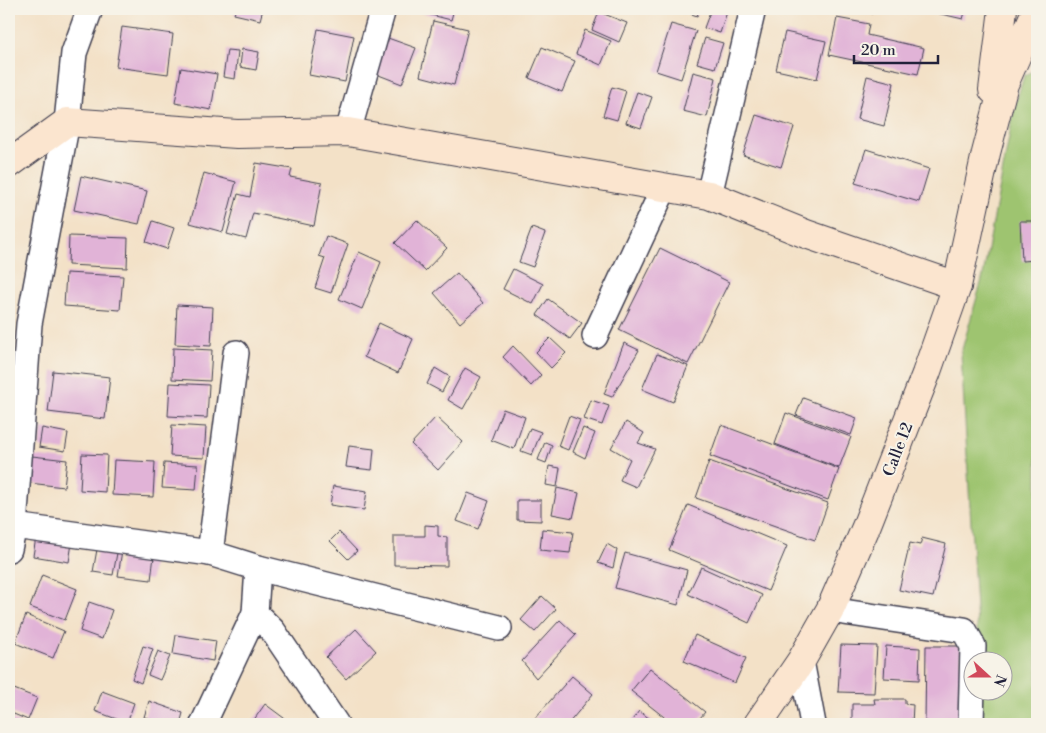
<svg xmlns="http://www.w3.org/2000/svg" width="1046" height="733" font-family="'Libre Bodoni',serif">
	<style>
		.green { fill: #9ec46f; stroke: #607355 }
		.building { fill: #e1b3d7 }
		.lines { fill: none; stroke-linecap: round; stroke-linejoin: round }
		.street-casing { stroke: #413f50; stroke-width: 28 }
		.secondary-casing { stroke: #413f50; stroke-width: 30 }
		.street { stroke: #fff; stroke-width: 25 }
		.secondary { stroke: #fbe5cf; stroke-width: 28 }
		.labels { text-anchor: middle; stroke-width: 4; stroke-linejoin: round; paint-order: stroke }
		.street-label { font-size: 16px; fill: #22223b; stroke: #f7f3e8 }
	</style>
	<rect width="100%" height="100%" fill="#f7f3e8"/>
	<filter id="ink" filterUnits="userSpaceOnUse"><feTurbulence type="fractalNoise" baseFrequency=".02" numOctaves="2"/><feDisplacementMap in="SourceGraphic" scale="10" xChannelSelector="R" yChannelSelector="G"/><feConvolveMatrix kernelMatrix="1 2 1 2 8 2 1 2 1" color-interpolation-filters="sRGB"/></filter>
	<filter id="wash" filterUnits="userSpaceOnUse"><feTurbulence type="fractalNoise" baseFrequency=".0096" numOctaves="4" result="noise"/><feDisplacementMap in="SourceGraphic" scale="20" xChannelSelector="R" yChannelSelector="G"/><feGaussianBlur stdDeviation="1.12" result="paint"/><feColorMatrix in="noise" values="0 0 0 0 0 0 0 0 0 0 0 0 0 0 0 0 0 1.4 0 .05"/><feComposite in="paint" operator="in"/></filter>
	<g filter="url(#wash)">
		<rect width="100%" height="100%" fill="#f3e1c7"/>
		<polygon class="green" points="1037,69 1037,724 980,724 979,691 1004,690 1004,660 979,660 961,353 983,276 1015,105 1024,76"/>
		<g id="blocks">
			<g class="building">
				<polygon points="236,9 263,9 260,20 234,14"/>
				<polygon points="344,9 371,9 369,15"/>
				<polygon points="408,9 454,9 451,20"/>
				<polygon points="678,9 700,9 697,16"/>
				<polygon points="711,9 728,9 720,33 704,28"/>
				<polygon points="856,9 874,9 872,14"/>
				<polygon points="919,9 966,9 963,19"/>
				<polygon points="599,12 627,23 619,42 592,30"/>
				<polygon points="837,18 869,24 867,35 924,48 918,74 829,55"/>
				<polygon points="433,21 468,29 454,85 420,76"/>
				<polygon points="671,24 696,31 681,79 656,71"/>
				<polygon points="122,27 173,34 168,74 116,67"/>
				<polygon points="318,29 354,36 345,82 309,75"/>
				<polygon points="585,30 611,41 601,65 576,54"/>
				<polygon points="785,32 826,41 817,79 776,70"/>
				<polygon points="385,37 416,48 402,84 371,72"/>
				<polygon points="705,38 723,43 715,68 697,63"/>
				<polygon points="542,47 575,61 562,92 529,78"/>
				<polygon points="242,49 259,52 256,70 240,67"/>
				<polygon points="227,50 238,51 235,79 223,77"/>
				<polygon points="181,68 217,74 211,110 175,103"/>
				<polygon points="693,72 716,78 707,117 683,111"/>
				<polygon points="867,76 894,83 884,126 857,119"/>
				<polygon points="612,87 626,91 617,120 603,116"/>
				<polygon points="637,92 652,97 641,128 626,123"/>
				<polygon points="756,115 794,127 781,167 743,155"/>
				<polygon points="866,149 929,169 919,202 855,183"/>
				<polygon points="256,163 292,169 290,177 322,183 314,226 253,213 246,239 227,234 238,194 250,197"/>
				<polygon points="204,173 236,182 223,232 190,223"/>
				<polygon points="81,176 147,191 139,224 74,210"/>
				<polygon points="417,220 447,248 425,271 395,243"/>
				<polygon points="153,221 174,228 167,249 146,242"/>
				<polygon points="1020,221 1037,221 1037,260 1022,261"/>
				<polygon points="532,228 545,233 533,267 519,262"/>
				<polygon points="69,236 128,238 127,268 68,265"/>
				<polygon points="326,236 348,244 331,293 315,288 325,258 319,256"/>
				<polygon points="660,248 729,282 688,364 619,330"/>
				<polygon points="359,252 381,262 362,309 339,299"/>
				<polygon points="513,269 543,284 533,304 503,289"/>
				<polygon points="66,273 123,276 120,310 64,306"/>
				<polygon points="457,273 483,303 460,323 434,293"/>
				<polygon points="548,299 582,323 570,339 537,315"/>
				<polygon points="177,305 213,307 211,346 175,344"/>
				<polygon points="379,323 413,339 398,373 364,357"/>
				<polygon points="550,338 566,353 551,368 536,352"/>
				<polygon points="624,343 639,350 612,397 604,394"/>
				<polygon points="513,346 541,375 531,386 503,357"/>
				<polygon points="173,348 212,350 210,381 172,379"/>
				<polygon points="657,354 688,366 673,402 642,389"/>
				<polygon points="435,368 450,377 442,392 427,384"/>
				<polygon points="465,368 481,377 463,409 448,400"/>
				<polygon points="53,371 110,377 105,419 48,412"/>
				<polygon points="9,381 14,382 10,407 9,407"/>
				<polygon points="170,383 209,385 207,418 168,416"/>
				<polygon points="803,398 857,418 851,435 796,415"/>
				<polygon points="591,400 609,406 602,425 584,419"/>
				<polygon points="503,409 525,417 514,449 491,440"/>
				<polygon points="786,413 851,437 839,468 775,444"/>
				<polygon points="569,416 580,420 568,450 558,446"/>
				<polygon points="436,417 463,442 438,470 411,444"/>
				<polygon points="626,422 644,433 638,443 655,449 636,487 620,480 630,459 611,448"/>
				<polygon points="172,425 206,427 204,458 170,456"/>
				<polygon points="721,425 839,469 828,500 710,456"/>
				<polygon points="42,428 68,433 65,451 39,447"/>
				<polygon points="530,428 541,432 532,455 521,451"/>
				<polygon points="583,428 595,433 585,458 573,452"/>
				<polygon points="545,442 552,445 546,463 538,460"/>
				<polygon points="349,446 374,449 372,470 346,467"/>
				<polygon points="82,454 107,455 105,492 80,490"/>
				<polygon points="32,456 67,460 64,487 29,483"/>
				<polygon points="114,460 155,462 153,497 112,495"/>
				<polygon points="709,461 828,503 815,540 696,498"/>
				<polygon points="164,463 198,465 196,490 162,488"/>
				<polygon points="549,466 560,468 557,487 546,485"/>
				<polygon points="333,486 367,491 364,510 330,505"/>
				<polygon points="557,488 579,493 573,518 552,514"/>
				<polygon points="468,493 489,501 478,529 457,521"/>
				<polygon points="517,500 541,500 541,521 517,520"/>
				<polygon points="688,505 787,546 768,591 669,550"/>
				<polygon points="425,525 438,526 438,536 447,537 447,566 394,565 394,536 425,536"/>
				<polygon points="542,529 573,532 570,553 540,550"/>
				<polygon points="37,531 73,537 69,562 33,556"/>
				<polygon points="339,532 357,551 348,559 330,541"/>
				<polygon points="99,538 119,542 113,575 93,572"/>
				<polygon points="922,538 946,544 933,597 899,590 910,543 920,545"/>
				<polygon points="123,544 155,548 151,580 118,576"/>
				<polygon points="607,544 617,550 613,568 598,563"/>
				<polygon points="625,553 687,570 678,605 615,588"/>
				<polygon points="701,567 762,595 749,623 688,594"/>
				<polygon points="42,575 77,589 65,620 30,607"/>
				<polygon points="542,596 556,609 535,632 521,620"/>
				<polygon points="89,602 112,610 102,639 80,631"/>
				<polygon points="26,615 64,631 53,658 15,643"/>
				<polygon points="560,620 576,635 536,678 522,661"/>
				<polygon points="356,629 376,651 346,679 326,657"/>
				<polygon points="176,635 216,641 213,661 173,654"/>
				<polygon points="695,635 746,658 735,683 684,661"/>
				<polygon points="841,645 877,646 874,693 838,692"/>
				<polygon points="143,646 153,649 141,683 132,679"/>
				<polygon points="886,646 920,648 919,680 884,678"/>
				<polygon points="926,646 961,646 961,724 925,724"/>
				<polygon points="158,651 170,656 160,680 148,675"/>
				<polygon points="650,668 705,712 695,724 673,724 631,691"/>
				<polygon points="572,676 593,694 568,724 543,724 535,718"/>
				<polygon points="9,687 37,698 28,720 9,712"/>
				<polygon points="102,691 134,703 127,723 95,711"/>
				<polygon points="874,699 905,699 905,704 913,705 912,724 852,724 852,704 875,704"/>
				<polygon points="149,701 183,713 180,724 166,724 144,717"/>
				<polygon points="265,704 292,724 251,724"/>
				<polygon points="639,711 657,724 629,724"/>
				<polygon points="9,717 21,724 9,724"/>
			</g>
		</g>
	</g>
	<g filter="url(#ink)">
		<use href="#blocks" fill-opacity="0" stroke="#413f50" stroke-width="1"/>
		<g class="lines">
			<g class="street-casing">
				<g id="street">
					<polyline points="348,132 383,9"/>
					<polyline points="709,195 753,9"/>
					<polyline points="595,336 664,188"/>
					<polyline points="14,526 210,553 258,568 499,628"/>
					<polyline points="9,549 14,526 29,324 67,122 74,53 90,9"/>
					<polyline points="210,553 236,353"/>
					<polyline points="258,568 255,613 273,631 336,724"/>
					<polyline points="830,610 964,630 973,646 971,724"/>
					<polyline points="801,661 813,724"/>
					<polyline points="203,724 255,613"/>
				</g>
			</g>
			<g class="secondary-casing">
				<g id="secondary">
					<polyline points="993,90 1003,9"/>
					<polyline points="9,164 67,122 237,134 348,132 709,195 806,234 957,286"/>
					<polyline points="758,724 801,661 830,610 866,527 926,374 957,286 986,153 1004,84 1037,9"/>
				</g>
			</g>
			<use href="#street" class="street"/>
			<use href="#secondary" class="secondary"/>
		</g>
	</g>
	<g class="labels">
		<g class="street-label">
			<text transform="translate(897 449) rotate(-69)" y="6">Calle 12</text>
		</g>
	</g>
	<rect width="1046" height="733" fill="none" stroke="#f7f3e8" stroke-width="30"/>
	<g transform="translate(988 676) rotate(111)"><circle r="24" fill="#f7f3e8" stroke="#a29fa3"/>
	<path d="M0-4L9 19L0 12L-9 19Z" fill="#d1495b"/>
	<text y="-8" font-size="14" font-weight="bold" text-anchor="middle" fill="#22223b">N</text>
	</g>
	<path d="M854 55v8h84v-8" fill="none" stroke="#22223b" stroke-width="2.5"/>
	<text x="861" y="55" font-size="15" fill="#22223b" stroke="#f7f3e8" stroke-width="4" paint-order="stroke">20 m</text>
</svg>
